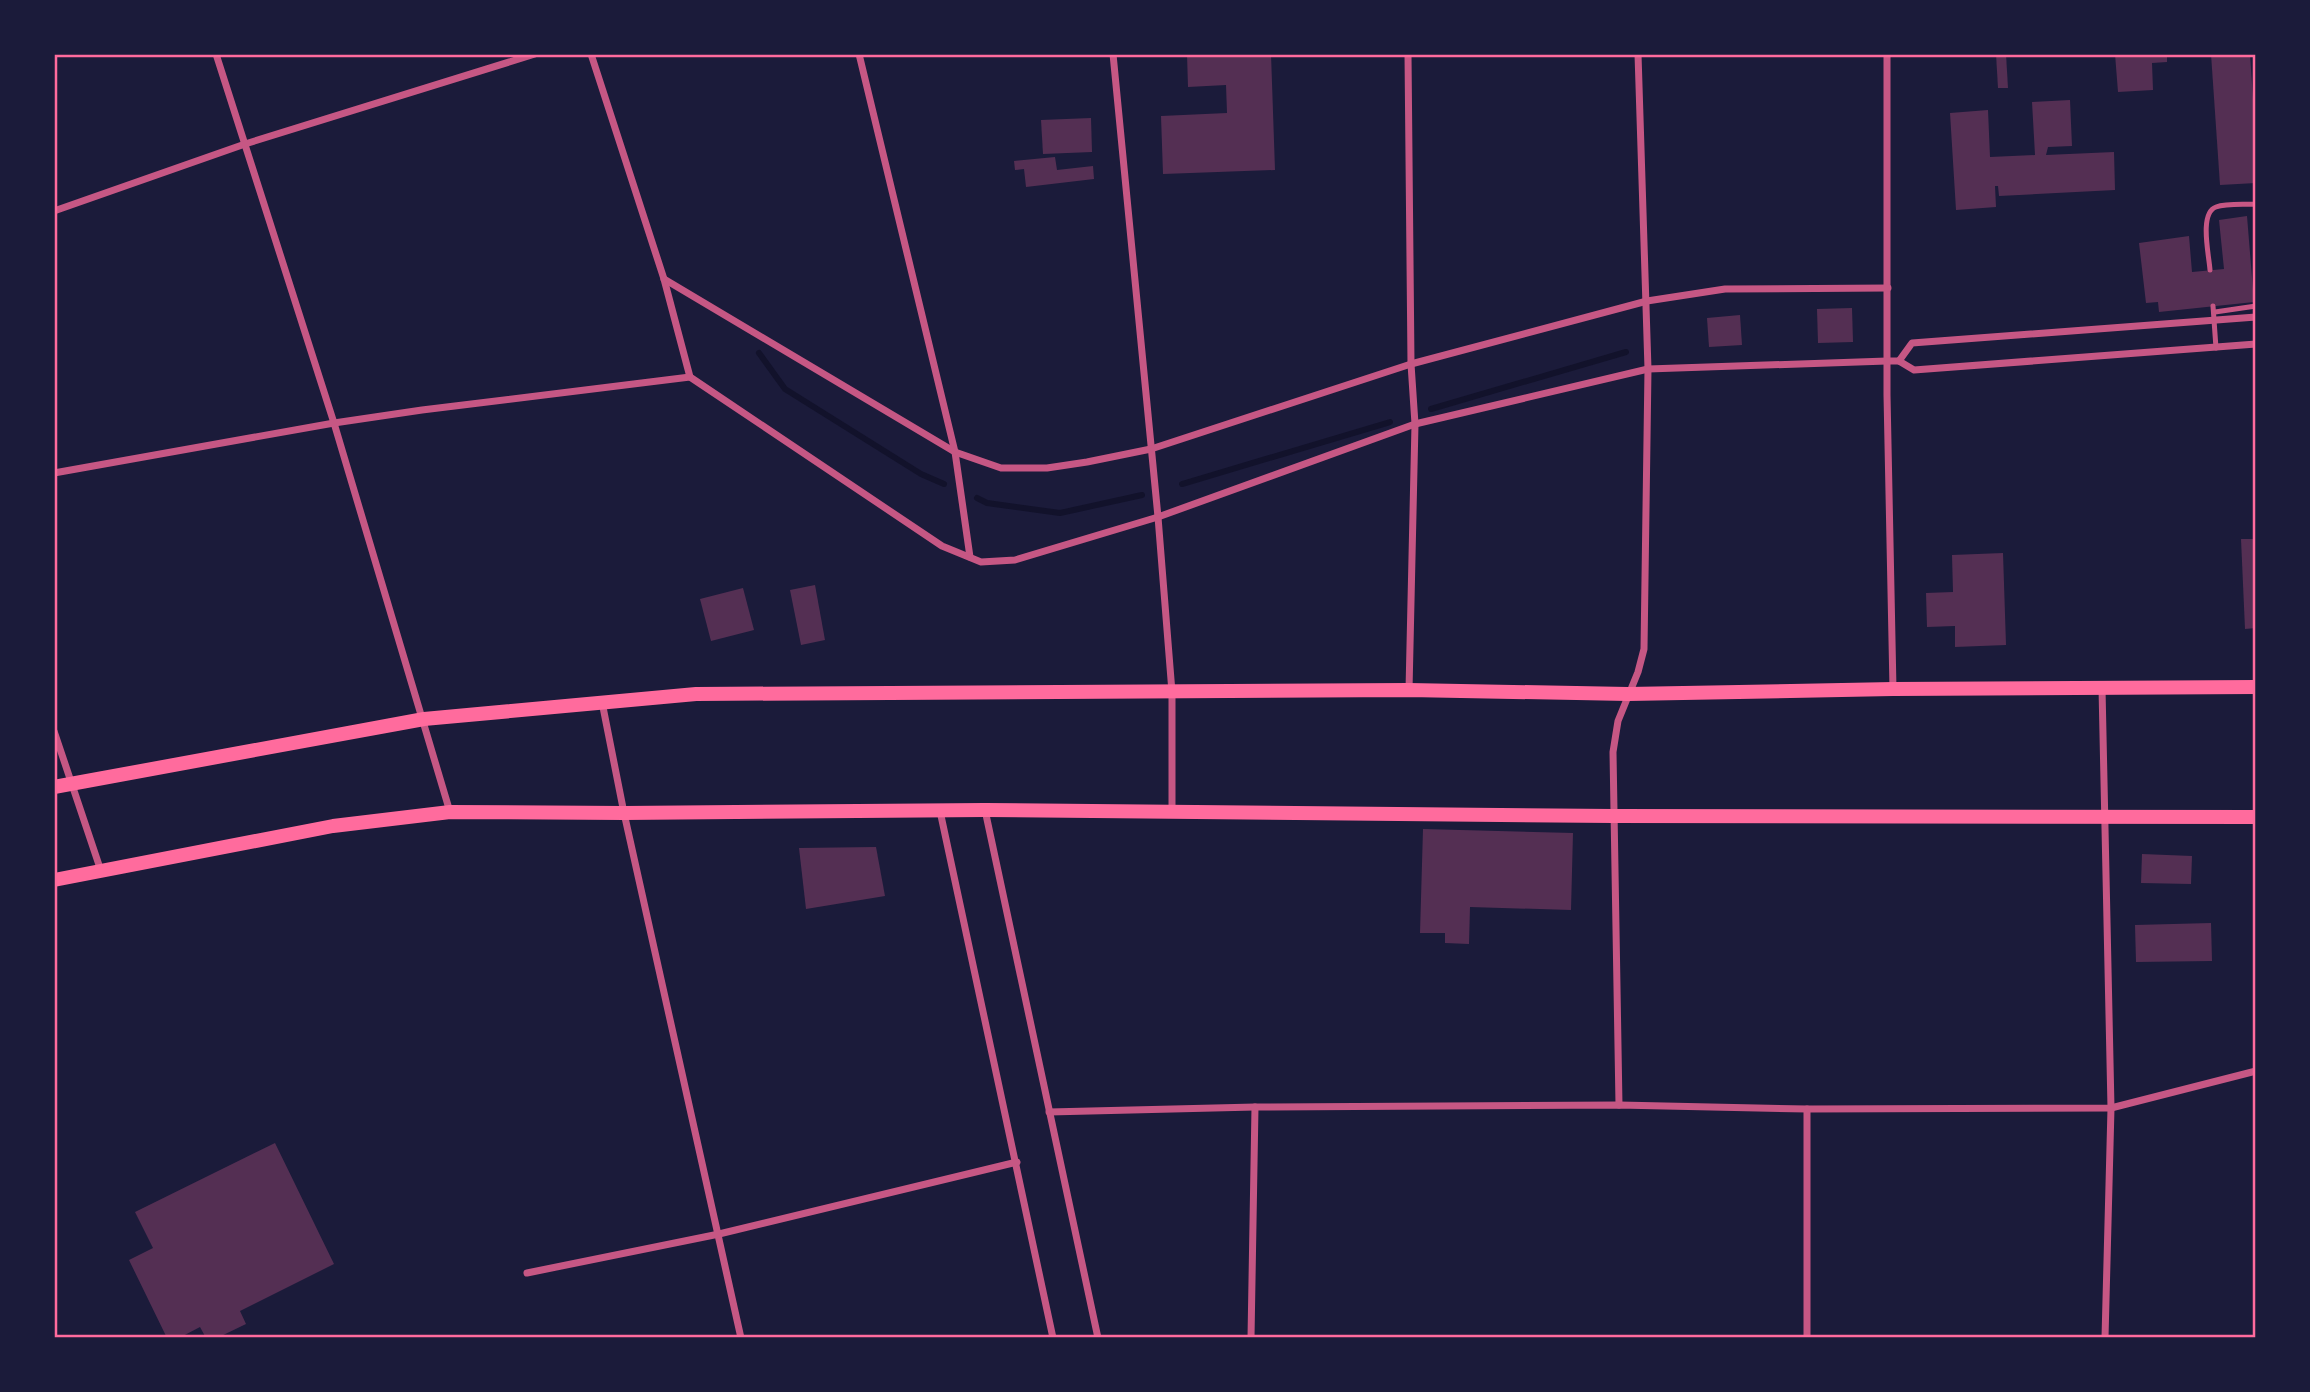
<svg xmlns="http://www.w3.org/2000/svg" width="2310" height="1392" font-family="'Varela Round',sans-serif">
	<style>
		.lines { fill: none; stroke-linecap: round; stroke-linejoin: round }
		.stream { stroke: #12122b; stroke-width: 6 }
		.building { fill: #542f53 }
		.service { stroke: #c65784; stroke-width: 5 }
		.minor { stroke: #c65784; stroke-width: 7 }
		.secondary { stroke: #ff6b9d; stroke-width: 14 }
		.neatline { fill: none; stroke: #ff6b9d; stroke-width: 2.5 }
	</style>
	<rect width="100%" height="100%" fill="#1b1b3a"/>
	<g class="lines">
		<g class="stream">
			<polyline points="759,353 785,389 921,474 944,484"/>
			<polyline points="1431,409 1626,352"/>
			<polyline points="1182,484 1390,422"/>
			<polyline points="977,498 987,503 1060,513 1142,495"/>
		</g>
	</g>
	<g class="building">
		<polygon points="1187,54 1271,54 1275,170 1163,174 1161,116 1227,113 1226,85 1188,87"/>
		<polygon points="1996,54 2006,54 2008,88 1998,88"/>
		<polygon points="2115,54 2167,54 2167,62 2152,63 2153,90 2118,92"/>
		<polygon points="2211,54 2250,54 2256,144 2256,183 2220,185"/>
		<polygon points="2070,100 2072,146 2048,147 2046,155 2114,152 2115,190 1999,196 1998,186 1995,186 1996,207 1956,210 1950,113 1988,110 1990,157 2035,155 2032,102"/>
		<polygon points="1091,118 1092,152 1043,154 1041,120"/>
		<polygon points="1055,157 1057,170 1093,166 1094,179 1026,187 1024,169 1015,170 1014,161"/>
		<polygon points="2247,216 2254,302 2159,312 2158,302 2146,303 2139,243 2189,236 2192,272 2224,269 2219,220"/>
		<polygon points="1852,308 1853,342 1818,343 1817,309"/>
		<polygon points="1740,315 1742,345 1709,347 1707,318"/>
		<polygon points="2241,539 2256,539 2256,628 2245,629"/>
		<polygon points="2003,553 2006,645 1955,647 1955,626 1927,627 1926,593 1953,592 1952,555"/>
		<polygon points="815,585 825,640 801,645 790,590"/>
		<polygon points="743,588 754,630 711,641 700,599"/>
		<polygon points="1423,829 1573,833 1571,910 1470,907 1469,944 1445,943 1445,933 1420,933"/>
		<polygon points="876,847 885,896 806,909 799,848"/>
		<polygon points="2142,854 2192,856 2191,884 2141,883"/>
		<polygon points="2211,923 2212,961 2136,962 2135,925"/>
		<polygon points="275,1143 334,1264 240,1311 246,1324 217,1338 206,1338 200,1327 179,1338 167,1338 129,1260 153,1248 135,1212"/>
	</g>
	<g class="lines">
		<g class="service">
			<path d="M2210 270C2209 255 2199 213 2216 207 2227 203 2244 205 2256 204"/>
			<polyline points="2213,306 2216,348"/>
			<polyline points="2215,312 2256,306"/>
		</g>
		<g class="minor">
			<polyline points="216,54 334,423 450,812"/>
			<polyline points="859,54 955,452 970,557"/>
			<polyline points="1113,54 1158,517 1172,692 1172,812"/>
			<polyline points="1408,54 1411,364 1415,424 1409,690"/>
			<polyline points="1887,54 1887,395 1893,689"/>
			<polyline points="54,211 245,144 535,54"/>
			<polyline points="664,279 955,452 1001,468 1047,468 1087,462 1151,449 1411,364 1647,301 1725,289 1888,288"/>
			<polyline points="1899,361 1912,343 2256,317"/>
			<polyline points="690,377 942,546 981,562 1015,560 1158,517 1415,424 1648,369 1887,361 1899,361 1914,370 2256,344"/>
			<polyline points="54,473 334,423 422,410 690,377 664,279 591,54"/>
			<polyline points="2102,688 2111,1108 2105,1338"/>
			<polyline points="602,702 624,813 741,1338"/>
			<polyline points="54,731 101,871"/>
			<polyline points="985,810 1098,1338"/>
			<polyline points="940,811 1053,1338"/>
			<polyline points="1619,1105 1613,752 1618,721 1638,672 1644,649 1648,369 1638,54"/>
			<polyline points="1807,1109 1807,1338"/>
			<polyline points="1049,1112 1255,1107 1619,1105 1807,1109 2111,1108 2256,1071"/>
			<polyline points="527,1273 719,1234 1017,1162"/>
			<polyline points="1251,1338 1255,1107"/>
		</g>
		<g class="secondary">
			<polyline points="54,787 424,719 696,694 1409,690 1628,694 1893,689 2256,687"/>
			<polyline points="54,880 333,826 450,812 624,813 985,810 1613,816 2256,817"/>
		</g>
	</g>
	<rect width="2310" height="1392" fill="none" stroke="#1b1b3a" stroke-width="112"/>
	<rect x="56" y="56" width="2198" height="1280" class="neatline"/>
</svg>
